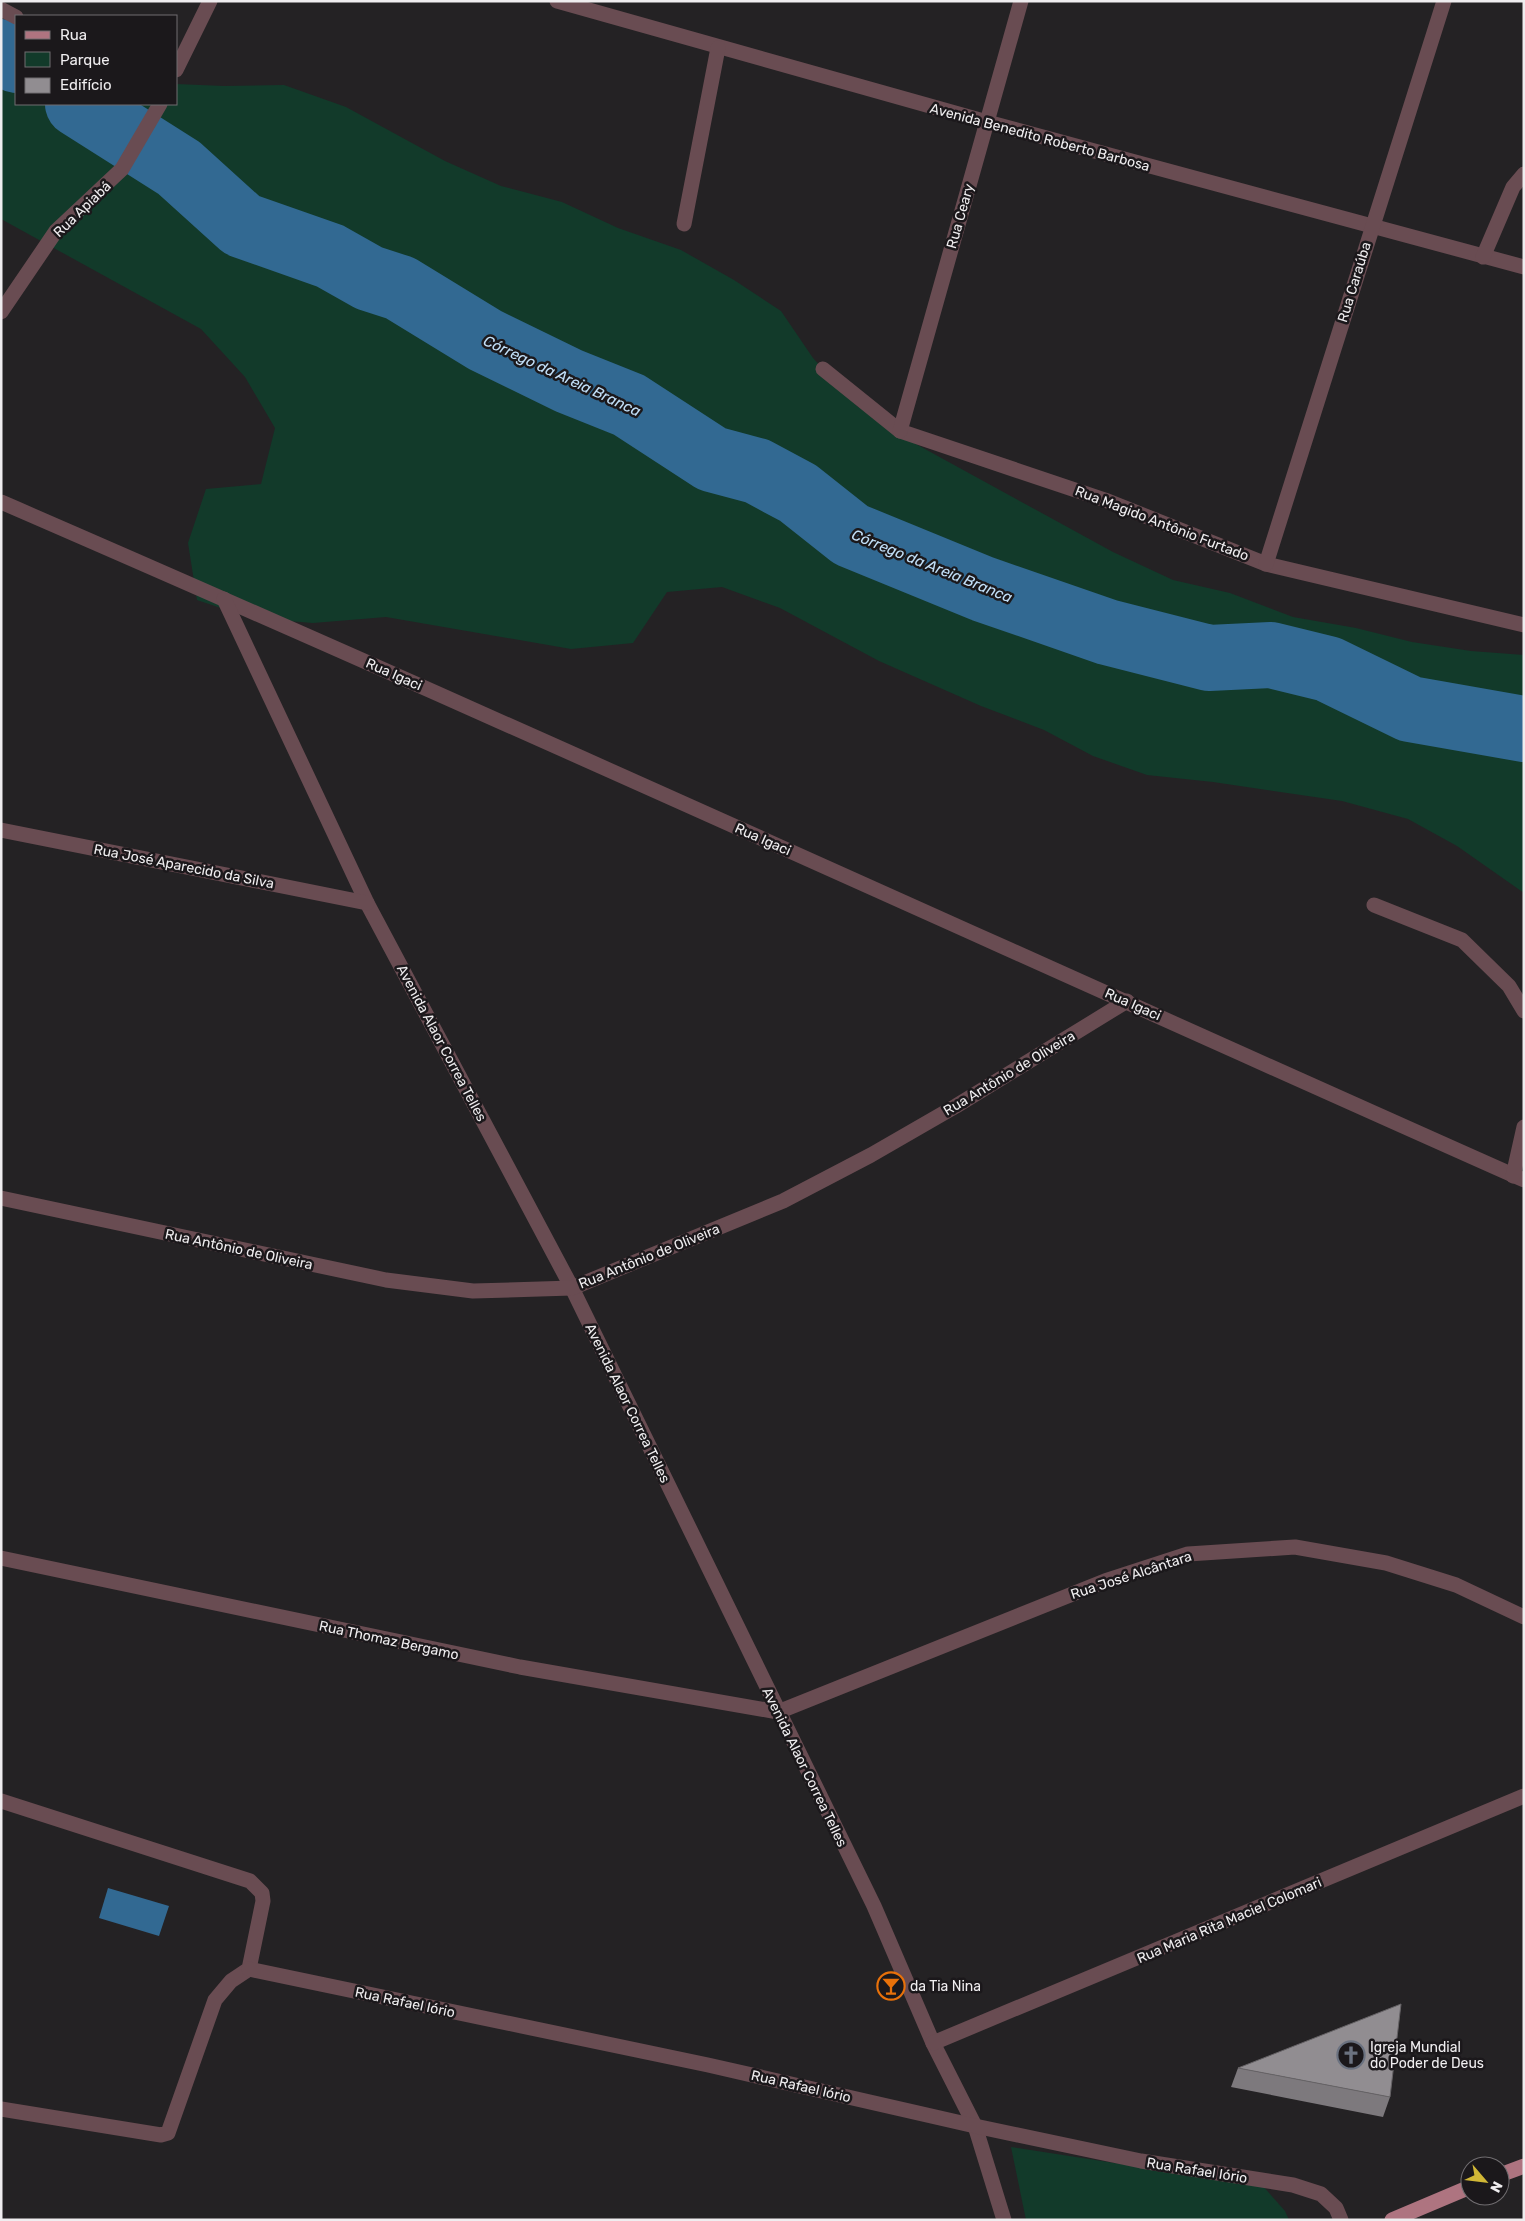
<svg xmlns="http://www.w3.org/2000/svg" width="1525" height="2221" font-family="Rubik,sans-serif">
	<style>
		.green { fill: #123a2a }
		.water { fill: #326992 }
		.lines { fill: none; stroke-linecap: round; stroke-linejoin: round }
		.river { stroke: #326992; stroke-width: 66 }
		.minor { stroke: #694c52; stroke-width: 15 }
		.major { stroke: #ae7480; stroke-width: 15 }
		.wall { fill: #7d797d }
		.building { fill: #918d91; stroke: #666366 }
		.labels { text-anchor: middle; stroke-width: 5; stroke-linejoin: round; paint-order: stroke }
		.street-label { font-size: 14px; fill: #efedef; stroke: #1b181b }
		.poi-label { font-size: 14px; fill: #efedef; stroke: #1b181b; text-anchor: start }
		.water-label { font-size: 15px; font-style: italic; fill: #c2e0f9; stroke: #1b181b }
	</style>
	<rect width="100%" height="100%" fill="#242224"/>
	<g class="green">
		<polygon points="1,39 16,45 16,104 176,104 176,84 224,86 284,85 346,107 445,161 501,186 562,202 618,228 681,250 734,280 781,311 813,358 857,406 903,437 1113,552 1173,580 1230,593 1293,617 1356,628 1412,642 1471,651 1524,655 1524,893 1457,846 1408,819 1342,801 1213,782 1147,775 1093,756 1044,730 981,706 879,661 780,608 722,587 667,592 633,643 571,649 386,617 313,623 251,618 197,600 188,543 206,489 261,484 275,428 245,377 201,329 1,219"/>
		<polygon points="1011,2147 1263,2186 1285,2211 1289,2220 1026,2220"/>
	</g>
	<polygon class="water" points="108,1888 169,1906 159,1936 99,1918"/>
	<g class="lines">
		<g class="river">
			<polyline points="1,52 16,60"/>
			<polyline points="78,104 179,168 242,225 330,256 369,278 400,288 485,340 569,381 629,405 712,459 757,471 798,493 851,535 983,589 1107,632 1209,658 1271,655 1328,669 1410,709 1524,729"/>
		</g>
		<g class="minor">
			<polyline points="557,1 987,122 1524,267"/>
			<polyline points="1,9 16,17"/>
			<polyline points="176,70 210,1"/>
			<polyline points="684,224 718,48"/>
			<polyline points="1483,257 1513,187 1524,174"/>
			<polyline points="1,312 56,231 122,169 160,104"/>
			<polyline points="823,369 900,431 1105,500 1266,564 1524,625"/>
			<polyline points="900,431 1021,1"/>
			<path d="M1 502C511 723 1016 954 1524 1180"/>
			<polyline points="1266,564 1444,1"/>
			<polyline points="224,599 367,903 572,1288 874,1906 933,2043 975,2126 1004,2220"/>
			<polyline points="1,830 367,903"/>
			<polyline points="1374,905 1462,940 1509,986 1524,1011"/>
			<polyline points="1513,1176 1524,1127"/>
			<polyline points="1,1198 386,1280 473,1291 572,1288 783,1201 871,1155 956,1106 1127,1001"/>
			<polyline points="1,1558 520,1667 778,1712"/>
			<polyline points="778,1712 1105,1581 1188,1554 1295,1547 1386,1563 1456,1585 1524,1617"/>
			<polyline points="1,1801 250,1881 262,1893 263,1901 249,1969 231,1981 215,2000 168,2133 161,2135 1,2109"/>
			<polyline points="249,1969 708,2065 975,2126 1141,2161 1293,2185 1321,2194 1336,2208 1341,2220"/>
			<polyline points="933,2043 1524,1796"/>
		</g>
		<g class="major">
			<polyline points="1500,2175 1524,2166"/>
			<polyline points="1392,2220 1470,2187"/>
		</g>
	</g>
	<polygon class="wall" points="1238,2068 1390,2097 1383,2117 1231,2087"/>
	<polygon class="building" points="1401,2004 1390,2097 1238,2068"/>
	<defs>
		<g id="bar-ring" transform="scale(1.4375)"><circle r="9.5" fill="#1b181b" stroke="#e8710a" stroke-width="1.5"/><path d="M-6-5H6L.8 .8V4.5H3.5V6h-7V4.5H-.8V.8Z" fill="#e8710a"/></g>
		<g id="church-ring" transform="scale(1.4375)"><circle r="9.5" fill="#1b181b" stroke="#6b7280" stroke-width="1.5"/><path d="M-1.2-6h2.4v3.5h3.3v2.4h-3.3V6h-2.4V-.1h-3.3v-2.4h3.3Z" fill="#6b7280"/></g>
	</defs>
	<g fill-rule="evenodd">
		<use href="#bar-ring" x="891" y="1986"/>
		<use href="#church-ring" x="1351" y="2055"/>
	</g>
	<g class="labels">
		<g class="street-label">
			<text transform="translate(1040 137) rotate(15)" y="5">Avenida Benedito Roberto Barbosa</text>
			<text transform="translate(82 209) rotate(-44)" y="5">Rua Apiabá</text>
			<text transform="translate(960 216) rotate(-74)" y="5">Rua Ceary</text>
			<text transform="translate(1354 282) rotate(-73)" y="5">Rua Caraúba</text>
			<text transform="translate(1162 523) rotate(21)" y="5">Rua Magido Antônio Furtado</text>
			<text transform="translate(394 674) rotate(24)" y="5">Rua Igaci</text>
			<text transform="translate(763 839) rotate(24)" y="5">Rua Igaci</text>
			<text transform="translate(184 866) rotate(11)" y="5">Rua José Aparecido da Silva</text>
			<text transform="translate(1133 1004) rotate(24)" y="5">Rua Igaci</text>
			<text transform="translate(442 1043) rotate(62)" y="5">Avenida Alaor Correa Telles</text>
			<text transform="translate(1009 1073) rotate(-31)" y="5">Rua Antônio de Oliveira</text>
			<text transform="translate(239 1249) rotate(12)" y="5">Rua Antônio de Oliveira</text>
			<text transform="translate(649 1256) rotate(-22)" y="5">Rua Antônio de Oliveira</text>
			<text transform="translate(628 1403) rotate(64)" y="5">Avenida Alaor Correa Telles</text>
			<text transform="translate(1131 1575) rotate(-18)" y="5">Rua José Alcântara</text>
			<text transform="translate(389 1640) rotate(12)" y="5">Rua Thomaz Bergamo</text>
			<text transform="translate(805 1767) rotate(64)" y="5">Avenida Alaor Correa Telles</text>
			<text transform="translate(1229 1920) rotate(-23)" y="5">Rua Maria Rita Maciel Colomari</text>
			<text transform="translate(405 2002) rotate(12)" y="5">Rua Rafael Iório</text>
			<text transform="translate(801 2086) rotate(13)" y="5">Rua Rafael Iório</text>
			<text transform="translate(1197 2170) rotate(9)" y="5">Rua Rafael Iório</text>
		</g>
		<g class="poi-label">
			<text x="910" y="1991">da Tia Nina</text>
			<text x="1370" y="2052">Igreja Mundial<tspan x="1370" dy="16">do Poder de Deus</tspan></text>
		</g>
		<g class="water-label">
			<text transform="translate(562 376) rotate(25)" y="5">Córrego da Areia Branca</text>
			<text transform="translate(932 566) rotate(22)" y="5">Córrego da Areia Branca</text>
		</g>
	</g>
	<rect width="1525" height="2221" fill="none" stroke="#efedef" stroke-width="5"/>
	<rect x="15" y="15" width="162" height="90" fill="#1b181b" stroke="#706d70"/>
	<rect x="25" y="31" width="25" height="8" fill="#ae7480" stroke="#706d70"/>
	<text x="60" y="40" font-size="15" fill="#efedef">Rua</text>
	<rect x="25" y="52" width="25" height="15" fill="#123a2a" stroke="#706d70"/>
	<text x="60" y="65" font-size="15" fill="#efedef">Parque</text>
	<rect x="25" y="78" width="25" height="15" fill="#918d91" stroke="#706d70"/>
	<text x="60" y="90" font-size="15" fill="#efedef">Edifício</text>
	<g transform="translate(1485 2181) rotate(118)"><circle r="24" fill="#1b181b" stroke="#706d70"/>
	<path d="M0-4L9 19L0 12L-9 19Z" fill="#d1b736"/>
	<text y="-8" font-size="14" font-weight="bold" text-anchor="middle" fill="#efedef">N</text>
	</g>
</svg>
